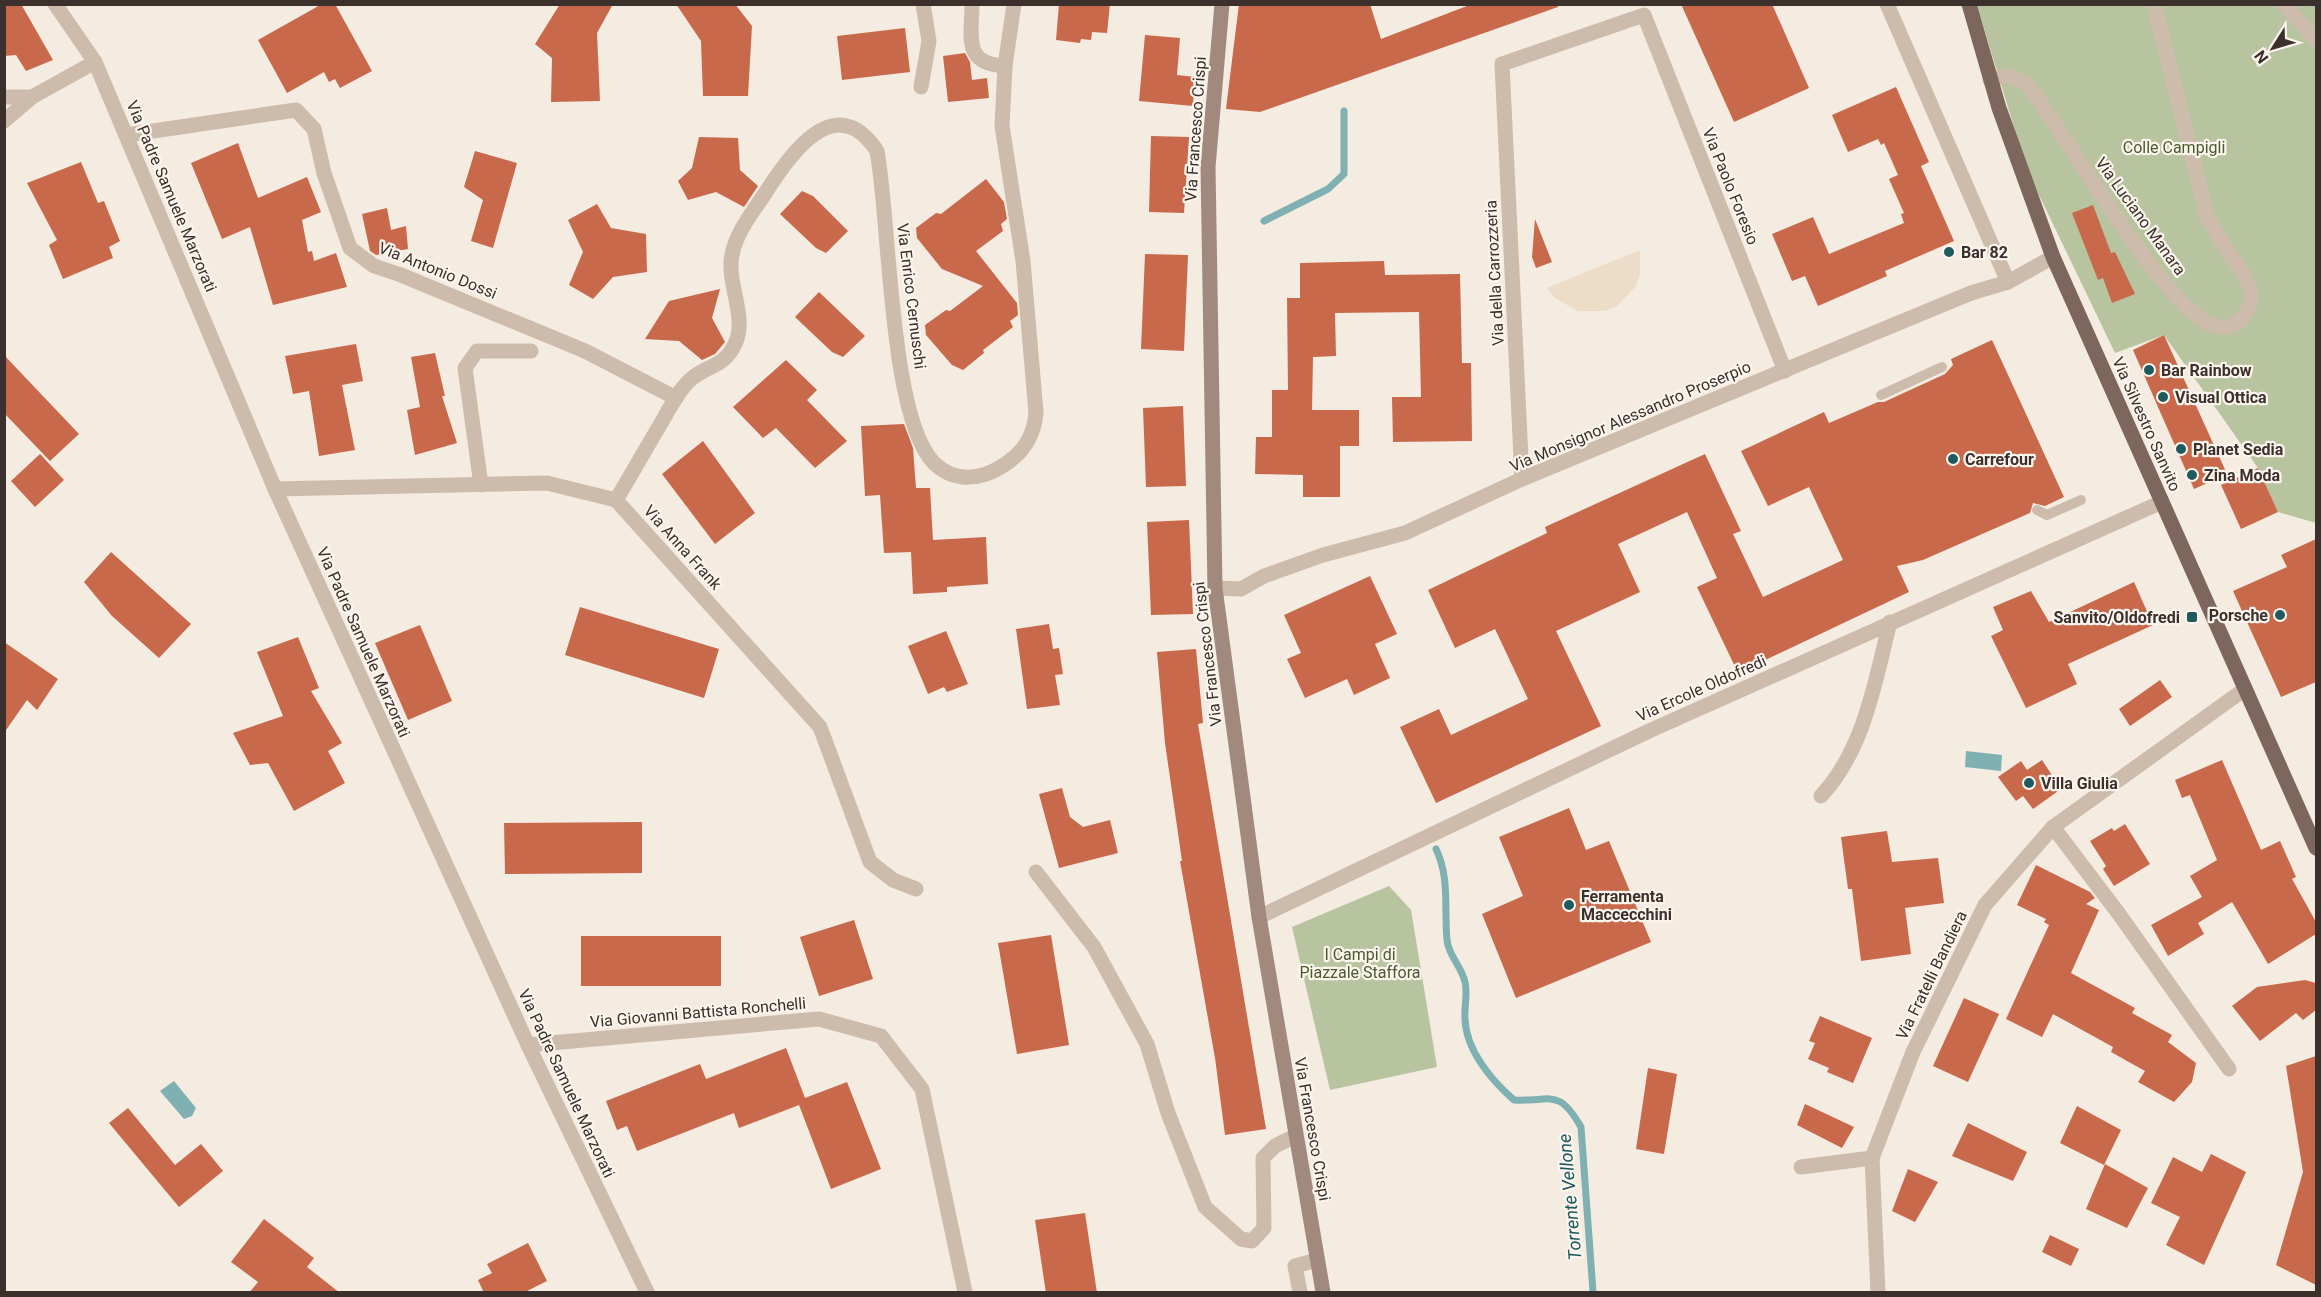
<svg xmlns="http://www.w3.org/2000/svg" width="2321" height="1297" font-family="Roboto,sans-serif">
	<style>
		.green { fill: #b8c4a0 }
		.plaza { fill: #ecdcc8 }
		.water { fill: #7fb0b2 }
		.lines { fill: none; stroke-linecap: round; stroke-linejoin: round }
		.stream { stroke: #7fb0b2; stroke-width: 7 }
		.building { fill: #c8694b }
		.lane { stroke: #cdbbac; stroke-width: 10 }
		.street { stroke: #cdbbac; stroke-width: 15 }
		.secondary { stroke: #a18a7d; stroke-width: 15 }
		.primary { stroke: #7d675c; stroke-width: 15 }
		.poi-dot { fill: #1f5a5e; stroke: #fbf5ee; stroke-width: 2 }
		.labels { text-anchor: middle; stroke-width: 4.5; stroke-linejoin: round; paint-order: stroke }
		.street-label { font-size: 16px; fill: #3b302b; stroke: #fbf5ee }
		.park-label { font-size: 16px; fill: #4a5a2e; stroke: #fbf5ee }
		.poi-label { font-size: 16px; font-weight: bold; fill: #3b302b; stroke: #fbf5ee; text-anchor: start }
		.water-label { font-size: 18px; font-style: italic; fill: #1f5a5e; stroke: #fbf5ee }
	</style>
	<rect width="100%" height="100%" fill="#f4ebe1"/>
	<g class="green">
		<polygon points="1977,5 2316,5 2316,523 2278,512 2258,468 2164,335 2115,353 2027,170"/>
		<polygon points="1389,886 1411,910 1437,1067 1330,1090 1292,927"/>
	</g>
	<polygon class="plaza" points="1640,250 1640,275 1635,287 1617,306 1605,311 1578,311 1555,298 1547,288"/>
	<g class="water">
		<polygon points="1966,751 2002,755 2001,771 1965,767"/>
		<polygon points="174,1081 196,1108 192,1116 184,1119 160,1091"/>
	</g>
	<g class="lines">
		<g class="stream">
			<polyline points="1264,221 1328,189 1344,174 1344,111"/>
			<path d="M1436 849C1450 878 1444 908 1447 940 1448 955 1462 967 1465 982 1468 994 1464 1006 1465 1019 1466 1050 1491 1080 1514 1100 1551 1102 1558 1087 1581 1127L1593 1292"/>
		</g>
	</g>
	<g class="building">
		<polygon points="4,4 21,4 53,60 26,71 16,55 4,56"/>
		<polygon points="322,4 335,4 372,71 340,88 335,79 329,82 324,72 287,93 258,40"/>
		<polygon points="560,4 613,4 597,33 600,101 551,102 552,58 535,44"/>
		<polygon points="676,4 735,4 752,26 748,96 703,96 701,41"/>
		<polygon points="1059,4 1110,4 1107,33 1092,32 1091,40 1081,39 1080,43 1056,40"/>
		<polygon points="1239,4 1370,4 1381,39 1472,4 1557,4 1558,7 1260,112 1226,109"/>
		<polygon points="1681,4 1772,4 1809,88 1734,122"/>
		<polygon points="905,28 910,72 842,80 837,36"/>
		<polygon points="1145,35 1180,38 1177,75 1195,77 1193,106 1139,101"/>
		<polygon points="965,53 970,62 972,80 987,78 989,98 948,102 943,56"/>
		<polygon points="1896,87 1929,162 1921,166 1954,241 1885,271 1887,276 1818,306 1805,276 1792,281 1772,234 1813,217 1829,254 1904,223 1901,214 1904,213 1889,179 1898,175 1884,143 1881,145 1878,139 1848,152 1832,115"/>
		<polygon points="1151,136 1189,137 1184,213 1149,212"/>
		<polygon points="699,137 738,138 740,170 758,186 744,207 716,192 688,200 678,181 692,168"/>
		<polygon points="238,143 258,198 307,177 321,212 302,220 308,252 312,251 314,261 336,253 347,287 273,305 250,227 222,239 191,163"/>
		<polygon points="475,151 517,163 493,248 471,241 483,200 464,187"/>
		<polygon points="81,162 98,203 104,201 120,241 109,247 113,258 63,279 49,245 57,240 27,183"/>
		<polygon points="986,179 1004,202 1007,219 1001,224 1003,231 976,251 1017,303 1018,315 1010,321 1013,327 983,350 984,353 963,370 952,365 926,335 925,325 946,310 950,311 983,286 942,269 917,238 916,228 936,213 941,214"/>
		<polygon points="802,191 813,196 848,231 826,253 816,248 780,214"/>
		<polygon points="597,204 611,228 646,234 647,272 613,277 593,299 569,285 583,252 568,220"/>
		<polygon points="2093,205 2111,253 2115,252 2135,294 2112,303 2103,278 2098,280 2072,213"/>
		<polygon points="387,208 391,230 406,226 408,249 376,255 370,251 362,214"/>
		<polygon points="1535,219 1552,262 1536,268 1532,257"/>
		<polygon points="1145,254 1188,255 1184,351 1141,349"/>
		<polygon points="1384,261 1385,275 1460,274 1462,363 1471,363 1472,441 1393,442 1392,397 1421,397 1419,312 1335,313 1336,356 1313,357 1312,410 1359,410 1359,446 1340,446 1340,497 1303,497 1303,475 1255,474 1256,437 1272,437 1272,390 1288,390 1287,298 1300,298 1300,263"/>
		<polygon points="720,289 712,318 725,342 715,354 702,360 679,341 645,339 669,301"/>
		<polygon points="819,292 865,336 843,357 832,352 795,317"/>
		<polygon points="2164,335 2227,474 2194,489 2133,350"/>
		<polygon points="1992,340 2064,497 2045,506 2033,503 2030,513 1923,560 1897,566 1909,592 1738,673 1697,587 1717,578 1687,512 1618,544 1640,592 1556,631 1601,726 1436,803 1400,727 1439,709 1451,735 1528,699 1495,629 1455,648 1428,590 1547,533 1545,527 1705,454 1741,531 1733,534 1763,597 1843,560 1809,487 1768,506 1741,451 1824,412 1829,423 1878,402 1884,402 1945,374 1953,365 1951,359"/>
		<polygon points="356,344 363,381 342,385 355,450 319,456 309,391 293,394 285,356"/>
		<polygon points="435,353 445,396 442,396 457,443 415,455 407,410 420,407 411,357"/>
		<polygon points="4,355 79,434 50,461 4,413"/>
		<polygon points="786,360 817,390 807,400 847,441 815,468 776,428 763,438 733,407"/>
		<polygon points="1183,406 1186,486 1146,487 1143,408"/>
		<polygon points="904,424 913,448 916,488 930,488 933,540 986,537 988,584 947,587 947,592 913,594 911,552 884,553 880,495 865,496 861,426"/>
		<polygon points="703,441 755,513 715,544 662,474"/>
		<polygon points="40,454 64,480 35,507 11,481"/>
		<polygon points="2258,468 2278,512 2241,529 2221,485"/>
		<polygon points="1189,520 1193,614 1151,615 1147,522"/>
		<polygon points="2316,539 2316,682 2281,697 2233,591 2287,567 2281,555"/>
		<polygon points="111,552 191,624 159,658 112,616 84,582"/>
		<polygon points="1370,576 1397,634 1375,644 1390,678 1354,695 1347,679 1305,698 1287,659 1301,653 1284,615"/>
		<polygon points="2134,582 2153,625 2068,664 2077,684 2026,708 1991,636 2003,630 1993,607 2031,591 2049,622"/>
		<polygon points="580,607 719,649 704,698 565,655"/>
		<polygon points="1049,624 1053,649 1059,648 1063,674 1055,675 1060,705 1027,709 1016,629"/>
		<polygon points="420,625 452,701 408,720 375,643"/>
		<polygon points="946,631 968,684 947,692 944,687 928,694 908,646"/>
		<polygon points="298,637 319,688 311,691 342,743 328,751 345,783 294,811 268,763 250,765 233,733 283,716 257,652"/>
		<polygon points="4,642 58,679 37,710 27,700 4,733"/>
		<polygon points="1196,649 1203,723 1198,724 1266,1129 1225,1135 1215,1058 1180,861 1182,861 1165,743 1157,652"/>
		<polygon points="2160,680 2172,697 2130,726 2119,709"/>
		<polygon points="2042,760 2061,789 2033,809 2023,796 2016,801 1998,777 2021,761 2027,770"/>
		<polygon points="2222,760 2261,850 2280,841 2296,877 2292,879 2316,922 2316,934 2268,964 2232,902 2198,923 2204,934 2168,956 2151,925 2202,897 2190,876 2217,860 2190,795 2182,798 2175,780"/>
		<polygon points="1062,788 1070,817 1083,827 1110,820 1118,853 1059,868 1039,794"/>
		<polygon points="1569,808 1586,850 1609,841 1651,942 1516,998 1482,914 1523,896 1499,837"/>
		<polygon points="642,822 642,873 505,874 504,823"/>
		<polygon points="2125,824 2150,864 2114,886 2103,869 2106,866 2090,841 2112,828 2114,831"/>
		<polygon points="1887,831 1892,862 1938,858 1944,903 1905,908 1911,954 1861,961 1852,889 1848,889 1841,837"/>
		<polygon points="2036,865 2090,892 2095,898 2086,904 2099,910 2071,973 2135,1008 2132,1013 2172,1035 2168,1042 2196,1063 2192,1082 2174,1102 2138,1082 2145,1071 2111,1052 2113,1047 2053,1014 2042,1037 2006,1019 2049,925 2044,922 2046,919 2017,905"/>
		<polygon points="854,920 873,979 819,996 800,937"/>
		<polygon points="1051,935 1069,1045 1017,1054 998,943"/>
		<rect x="581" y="936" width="140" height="50"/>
		<polygon points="2305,980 2316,983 2316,1010 2303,1020 2296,1013 2260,1041 2232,1006 2257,987"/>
		<polygon points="1964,998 1999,1014 1968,1082 1933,1066"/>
		<polygon points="1820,1016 1872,1038 1853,1083 1827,1072 1829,1068 1808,1059 1815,1043 1809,1041"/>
		<polygon points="786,1048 805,1098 847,1082 881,1169 831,1189 799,1105 739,1128 734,1113 637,1151 627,1126 617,1130 606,1101 700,1064 706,1079"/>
		<polygon points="2316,1056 2316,1285 2276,1265 2303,1172 2286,1066"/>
		<polygon points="1648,1068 1677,1074 1664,1154 1636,1149"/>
		<polygon points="1805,1104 1854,1127 1842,1148 1797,1125"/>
		<polygon points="2077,1106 2121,1130 2104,1165 2060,1143"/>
		<polygon points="128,1108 175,1165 201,1144 223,1171 179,1207 109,1123"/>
		<polygon points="1968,1123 2027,1152 2013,1181 1952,1156"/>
		<polygon points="2211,1154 2246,1172 2204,1265 2166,1245 2180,1217 2151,1203 2173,1157 2202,1172"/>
		<polygon points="2105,1164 2148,1188 2127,1228 2086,1209"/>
		<polygon points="1908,1169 1938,1182 1915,1222 1892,1211"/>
		<polygon points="1085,1213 1097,1293 1046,1293 1035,1220"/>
		<polygon points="264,1219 314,1258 307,1267 340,1293 249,1293 258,1282 231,1262"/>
		<polygon points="2050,1235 2079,1249 2071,1266 2042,1252"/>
		<polygon points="528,1243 547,1281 523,1293 484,1293 478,1280 492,1273 487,1264"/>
	</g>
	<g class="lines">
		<g class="lane">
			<polyline points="1881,395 1942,367"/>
			<polyline points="2037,510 2047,515 2081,500"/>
		</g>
		<g class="street">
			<polyline points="55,4 95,62 275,489 528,1045 647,1292"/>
			<path d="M972 4C972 36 962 64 1005 66"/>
			<polyline points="1887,4 2008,282"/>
			<polyline points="2284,4 2316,40"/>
			<path d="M1990 80 2007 76 2026 83C2064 127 2169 324 2221 327 2230 328 2239 323 2244 316 2262 293 2242 271 2228 252 2220 240 2214 228 2207 216L2154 4"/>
			<polyline points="921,87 929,41 923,4"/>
			<polyline points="4,97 32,97 95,62"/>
			<polyline points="4,121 32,97"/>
			<polyline points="126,135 296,110 314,129 324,173 350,248 374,266 401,275 585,351 676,398"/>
			<polyline points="1522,479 1502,64 1644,15 1785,371"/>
			<polyline points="481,485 465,368 477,351 531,351"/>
			<polyline points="275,489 547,483 616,500 820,727 870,862 893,880 916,889"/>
			<path d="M616 500C631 475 645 450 660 425 669 410 677 392 690 380 706 365 724 368 735 344 748 317 726 283 732 255 736 233 752 213 764 195 788 157 835 87 877 151 890 220 889 417 934 463 954 483 982 480 1004 465 1024 452 1034 436 1036 413L1023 261 1002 126 1005 66 1014 4"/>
			<polyline points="1215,588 1241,589 1264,576 1323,555 1405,533 1522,479 1971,293 2008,282 2053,257"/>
			<path d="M1821 796C1864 750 1875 682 1890 622"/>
			<polyline points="2053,827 2119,914 2229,1069"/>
			<polyline points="1036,872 1094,947 1147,1044 1168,1113 1205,1207 1241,1239 1252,1241 1264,1228 1263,1158 1275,1146 1295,1136"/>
			<polyline points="1259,917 1649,731 2162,502"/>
			<polyline points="528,1045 819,1019 881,1036 922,1089 965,1292"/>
			<polyline points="1801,1167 1872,1158"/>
			<polyline points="1300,1292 1295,1266 1317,1260"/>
			<polyline points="1878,1292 1872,1158 1913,1052 1985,905 2053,827 2245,689"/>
		</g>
		<polyline class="secondary" points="1222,4 1208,167 1215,588 1259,917 1323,1292"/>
		<polyline class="primary" points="1969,4 1999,108 2053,257 2316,848"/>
	</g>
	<g class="poi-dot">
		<circle cx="1949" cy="252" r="6"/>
		<circle cx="2149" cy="370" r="6"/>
		<circle cx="2163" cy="397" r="6"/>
		<circle cx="2181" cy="449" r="6"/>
		<circle cx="1953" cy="459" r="6"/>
		<circle cx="2192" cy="475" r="6"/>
		<circle cx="2280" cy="615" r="6"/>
		<rect x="2186" y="611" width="12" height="12" rx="3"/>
		<circle cx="2029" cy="783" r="6"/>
		<circle cx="1569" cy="905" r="6"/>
	</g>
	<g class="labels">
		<g class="street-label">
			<text transform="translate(1195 129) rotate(-86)" y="6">Via Francesco Crispi</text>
			<text transform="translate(1731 186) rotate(68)" y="6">Via Paolo Foresio</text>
			<text transform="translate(172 196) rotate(67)" y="6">Via Padre Samuele Marzorati</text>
			<text transform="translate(2141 216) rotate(54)" y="6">Via Luciano Manara</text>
			<text transform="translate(438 270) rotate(22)" y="6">Via Antonio Dossi</text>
			<text transform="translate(1494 273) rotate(-93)" y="6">Via della Carrozzeria</text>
			<text transform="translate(912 296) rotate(83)" y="6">Via Enrico Cernuschi</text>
			<text transform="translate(1630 416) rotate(-23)" y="6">Via Monsignor Alessandro Proserpio</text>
			<text transform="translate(2147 424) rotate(66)" y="6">Via Silvestro Sanvito</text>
			<text transform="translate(683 547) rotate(48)" y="6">Via Anna Frank</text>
			<text transform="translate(364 642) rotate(66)" y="6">Via Padre Samuele Marzorati</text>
			<text transform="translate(1207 654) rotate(-97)" y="6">Via Francesco Crispi</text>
			<text transform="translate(1701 688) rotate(-24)" y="6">Via Ercole Oldofredi</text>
			<text transform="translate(1931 975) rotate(-64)" y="6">Via Fratelli Bandiera</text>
			<text transform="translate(698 1012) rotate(-5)" y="6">Via Giovanni Battista Ronchelli</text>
			<text transform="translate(567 1083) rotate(65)" y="6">Via Padre Samuele Marzorati</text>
			<text transform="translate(1313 1129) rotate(80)" y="6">Via Francesco Crispi</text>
		</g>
		<g class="park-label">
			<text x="2174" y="153">Colle Campigli</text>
			<text x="1360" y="960">I Campi di<tspan x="1360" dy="18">Piazzale Staffora</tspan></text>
		</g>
		<g class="poi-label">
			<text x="1961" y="258">Bar 82</text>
			<text x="2161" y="376">Bar Rainbow</text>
			<text x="2175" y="403">Visual Ottica</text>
			<text x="2193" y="455">Planet Sedia</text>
			<text x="1965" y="465">Carrefour</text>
			<text x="2204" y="481">Zina Moda</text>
			<text x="2268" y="621" text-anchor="end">Porsche</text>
			<text x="2180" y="623" text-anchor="end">Sanvito/Oldofredi</text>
			<text x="2041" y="789">Villa Giulia</text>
			<text x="1581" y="902">Ferramenta<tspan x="1581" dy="18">Maccecchini</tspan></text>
		</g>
		<g class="water-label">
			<text transform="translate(1570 1197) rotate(-95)" y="6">Torrente Vellone</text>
		</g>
	</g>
	<rect width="2321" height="1297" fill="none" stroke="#3b302b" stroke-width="12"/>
	<g transform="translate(2273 48) rotate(233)" stroke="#fbf5ee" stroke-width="4.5" paint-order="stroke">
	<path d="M0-4.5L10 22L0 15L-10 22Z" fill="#3b302b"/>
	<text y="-9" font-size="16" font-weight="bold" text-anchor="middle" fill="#3b302b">N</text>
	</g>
</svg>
